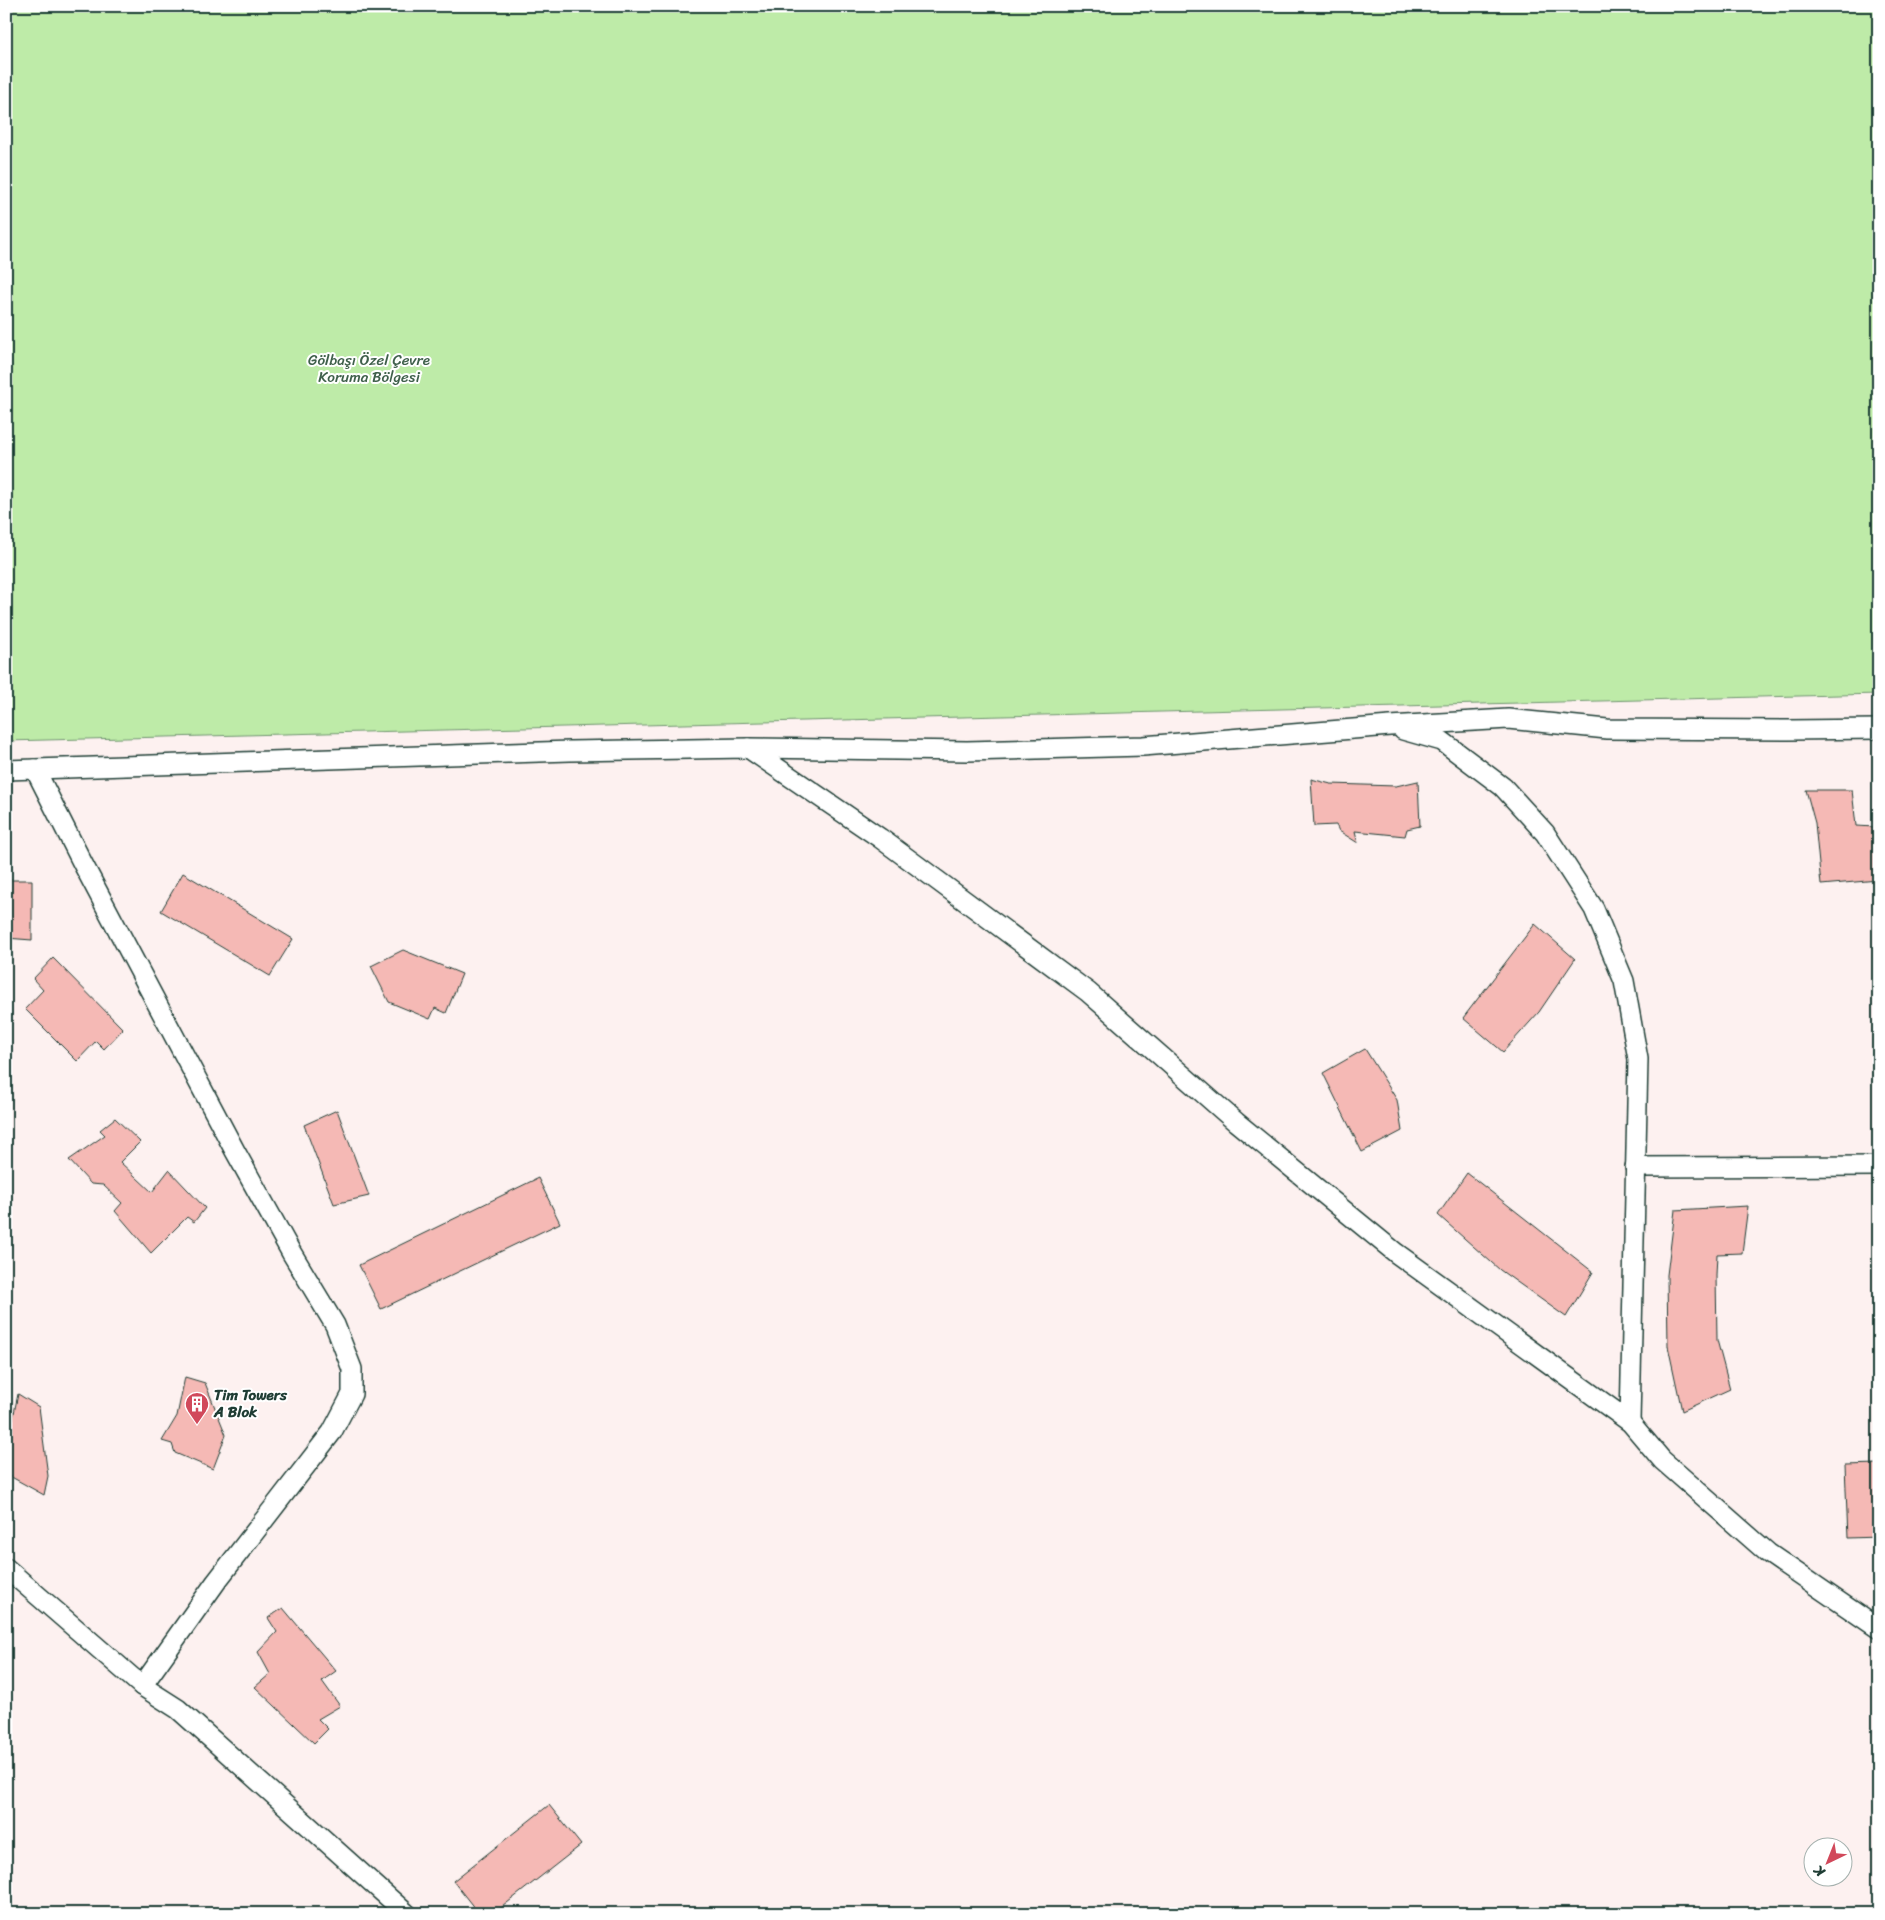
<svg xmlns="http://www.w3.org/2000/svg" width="1885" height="1920" font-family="Sriracha,sans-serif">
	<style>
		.green { fill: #beeba8; stroke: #6e946e }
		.building { fill: #f5b9b5; stroke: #1f3d34 }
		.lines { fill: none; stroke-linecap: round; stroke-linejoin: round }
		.minor-casing { stroke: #1f3d34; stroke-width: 22 }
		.minor { stroke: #fff; stroke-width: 19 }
		.labels { text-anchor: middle; stroke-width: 4; stroke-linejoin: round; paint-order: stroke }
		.park-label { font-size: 15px; fill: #3f604b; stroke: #fff }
		.poi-label { font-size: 15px; font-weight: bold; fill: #1f3d34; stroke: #fff; text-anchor: start }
	</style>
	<rect width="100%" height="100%" fill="#fdf1f0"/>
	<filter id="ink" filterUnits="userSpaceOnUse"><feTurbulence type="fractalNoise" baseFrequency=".02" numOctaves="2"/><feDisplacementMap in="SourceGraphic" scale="10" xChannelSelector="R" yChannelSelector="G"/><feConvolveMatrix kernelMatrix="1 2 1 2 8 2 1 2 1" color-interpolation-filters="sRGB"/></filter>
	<g filter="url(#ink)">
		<polygon class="green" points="6,6 1879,6 1879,694 6,741"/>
		<g class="building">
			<polygon points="1311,779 1331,784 1396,786 1418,781 1420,826 1407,829 1405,836 1355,831 1358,843 1339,831 1336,825 1314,826"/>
			<polygon points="1806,790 1852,790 1856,826 1875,827 1878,880 1821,885 1815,823"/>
			<polygon points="183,873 293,939 270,976 161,911"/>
			<polygon points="6,880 32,880 32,940 6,938"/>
			<polygon points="1535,924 1575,959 1539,1012 1503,1052 1463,1018"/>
			<polygon points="403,950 462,974 446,1013 435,1008 430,1019 389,1002 371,966"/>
			<polygon points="53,958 123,1029 104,1049 96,1041 77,1061 25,1009 43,990 33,979"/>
			<polygon points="1365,1049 1397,1100 1402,1131 1362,1152 1323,1073"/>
			<polygon points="337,1110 369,1196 334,1204 304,1125"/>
			<polygon points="115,1118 140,1142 120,1162 152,1192 169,1170 205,1208 194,1222 187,1217 151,1253 115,1211 122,1203 103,1185 91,1184 69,1160 105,1135 100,1130"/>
			<polygon points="1467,1173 1593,1272 1566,1317 1500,1270 1438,1215"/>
			<polygon points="538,1178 560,1223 381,1309 359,1265"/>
			<polygon points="1748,1206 1742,1253 1717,1254 1716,1275 1717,1340 1730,1389 1682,1411 1668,1346 1667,1275 1675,1210"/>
			<polygon points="185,1377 205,1383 226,1435 213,1469 175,1453 172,1444 162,1441 177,1416"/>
			<polygon points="18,1394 39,1407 48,1476 44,1495 6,1474 6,1439 9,1437"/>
			<polygon points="1879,1464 1879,1537 1848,1538 1845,1465"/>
			<polygon points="283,1608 336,1671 322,1681 340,1706 318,1719 328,1729 314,1743 255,1687 270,1674 258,1652 277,1632 268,1618"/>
			<polygon points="549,1805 581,1845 493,1914 479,1914 453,1881"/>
		</g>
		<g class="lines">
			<g class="minor-casing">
				<g id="minor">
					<polyline points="1403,730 1442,741 1503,787 1545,833 1594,909 1624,981 1638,1059 1630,1422"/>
					<polyline points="748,748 880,838 1088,992 1236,1122 1396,1253 1630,1422 1662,1460 1768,1553 1879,1629"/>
					<polyline points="35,769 83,864 235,1151 291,1252 335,1325 352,1369 352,1394 332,1432 216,1582 142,1686"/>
					<polyline points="6,770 570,751 748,748 967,751 1143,746 1390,726 1508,719 1607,729 1789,730 1879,729"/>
					<polyline points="1635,1167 1879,1166"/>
					<polyline points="6,1568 142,1686 178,1709 407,1914"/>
				</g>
			</g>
			<use href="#minor" class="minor"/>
		</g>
	</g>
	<defs>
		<g id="building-pin" transform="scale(1.25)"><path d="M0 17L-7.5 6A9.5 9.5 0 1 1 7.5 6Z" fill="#d1495b" stroke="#fff"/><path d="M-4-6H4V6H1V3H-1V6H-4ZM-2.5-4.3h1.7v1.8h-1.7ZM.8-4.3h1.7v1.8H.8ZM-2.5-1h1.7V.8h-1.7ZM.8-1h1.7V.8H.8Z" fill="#fff"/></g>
	</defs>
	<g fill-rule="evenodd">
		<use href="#building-pin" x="197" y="1404"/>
	</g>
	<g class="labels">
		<g class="park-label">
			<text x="369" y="365">Gölbaşı Özel Çevre<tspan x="369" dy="17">Koruma Bölgesi</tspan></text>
		</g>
		<g class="poi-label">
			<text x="214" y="1400">Tim Towers<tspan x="214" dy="17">A Blok</tspan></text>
		</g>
	</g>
	<rect width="1885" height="1920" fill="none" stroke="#fff" stroke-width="25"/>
	<rect x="12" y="12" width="1860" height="1895" fill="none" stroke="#1f3d34" stroke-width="2" filter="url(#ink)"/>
	<g transform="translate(1828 1862) rotate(223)"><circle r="24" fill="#ffffff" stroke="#a5b1ae"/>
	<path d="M0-4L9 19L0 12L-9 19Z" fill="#d1495b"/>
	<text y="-8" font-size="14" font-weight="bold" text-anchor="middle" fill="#1f3d34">K</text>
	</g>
</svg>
